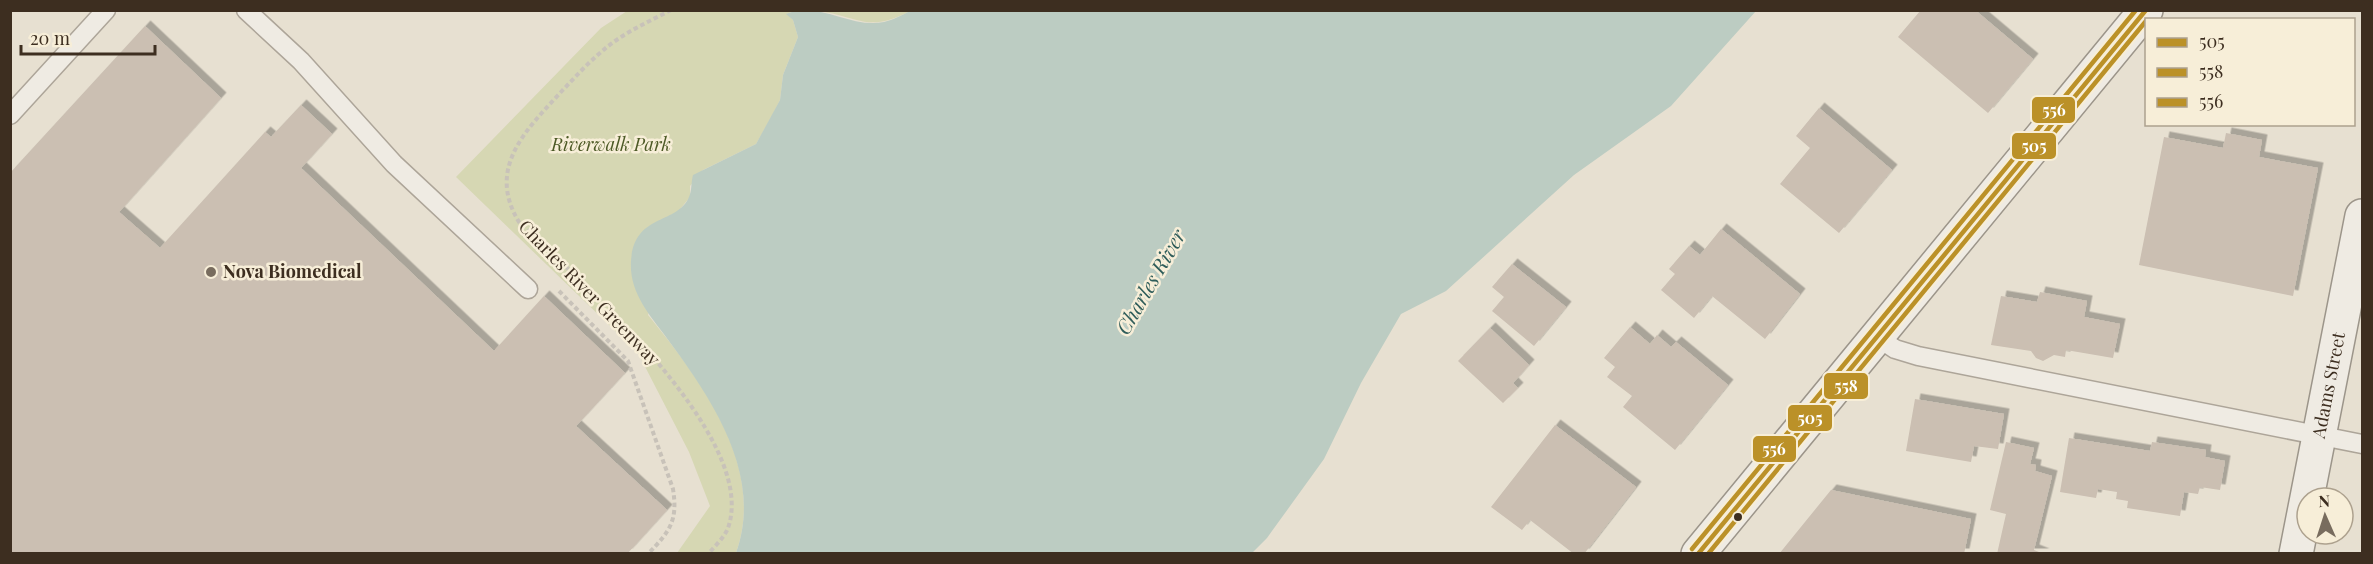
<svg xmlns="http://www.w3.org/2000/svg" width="2373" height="564" font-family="'Playfair Display',serif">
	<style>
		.green { fill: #d6d7b3 }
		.water { fill: #bcccc2 }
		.building { fill: #cbbfb2; filter: url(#shadow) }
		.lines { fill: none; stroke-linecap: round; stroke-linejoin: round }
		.lane-casing { stroke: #ada599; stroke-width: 21 }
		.secondary-casing { stroke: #9c958a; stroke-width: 36 }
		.path { stroke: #c8c2b9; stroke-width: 4; stroke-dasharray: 4.5 3; stroke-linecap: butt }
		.lane { stroke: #efebe3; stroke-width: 18 }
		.secondary { stroke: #efebe3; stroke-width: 33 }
		.bus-1-casing { stroke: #f7eed8; stroke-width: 9 }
		.bus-2-casing { stroke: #f7eed8; stroke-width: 9 }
		.bus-3-casing { stroke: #f7eed8; stroke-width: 9 }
		.bus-1 { stroke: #bb9128; stroke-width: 4.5 }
		.bus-2 { stroke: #bb9128; stroke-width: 4.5 }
		.bus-3 { stroke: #bb9128; stroke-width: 4.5 }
		.poi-dot { fill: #786c5e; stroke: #f7eed8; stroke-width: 2 }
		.bus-dot { fill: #3d2e20; stroke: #f7eed8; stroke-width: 2 }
		.labels { text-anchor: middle; stroke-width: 5; stroke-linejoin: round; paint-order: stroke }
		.park-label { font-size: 18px; font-style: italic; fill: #4d5a26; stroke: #f7eed8 }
		.poi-label { font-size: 18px; font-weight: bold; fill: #3d2e20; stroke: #f7eed8; text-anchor: start }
		.street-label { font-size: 18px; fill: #3d2e20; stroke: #f7eed8 }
		.water-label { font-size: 20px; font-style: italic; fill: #2f5d5a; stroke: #f7eed8 }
		.line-badge { stroke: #f7eed8; stroke-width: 2 }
		.badge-label { font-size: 16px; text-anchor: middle; font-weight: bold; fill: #fff }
	</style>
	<defs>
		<filter id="shadow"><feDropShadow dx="5.5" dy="-5.5" stdDeviation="0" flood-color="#0004"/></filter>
	</defs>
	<rect width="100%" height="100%" fill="#e7e0d1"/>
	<g class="green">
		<path d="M627 11H793L787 14 793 20 798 37 783 75 780 100 773 114 756 144 703 170 690 186V197L681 208 648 315C701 380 767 466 736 553H677L710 506 689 452 638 353 456 177 601 28Z"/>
		<path d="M815 11H910C866 35 856 14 815 11Z"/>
	</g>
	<path class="water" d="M910 11V10L1756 11 1671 106 1574 175 1446 291 1401 314 1361 383 1324 459 1267 538 1252 553H736C764 475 712 399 666 337 649 314 629 292 631 261 634 213 677 225 689 197 692 191 691 182 693 175L756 144 780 100 783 75 798 37 793 20 786 14C818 0 851 29 884 22 893 20 902 15 910 11Z"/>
	<g class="building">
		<polygon points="1921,10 1975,10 2033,59 1988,113 1898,37"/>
		<polygon points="145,26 221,98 119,212 160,248 265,132 271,137 301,105 332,134 301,168 494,351 544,296 625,373 576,426 667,510 627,554 10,554 10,173"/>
		<polygon points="1819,108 1892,170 1839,233 1780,184 1810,148 1796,136"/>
		<polygon points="2226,133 2262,140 2259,157 2318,168 2293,296 2139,265 2164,137 2223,148"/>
		<polygon points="1721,229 1800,294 1765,339 1712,296 1694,318 1661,290 1675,274 1669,269 1689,246 1700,255"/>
		<polygon points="1512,264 1566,307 1534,346 1492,311 1504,297 1492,287"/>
		<polygon points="2040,292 2087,301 2084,317 2120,324 2113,358 2066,350 2065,357 2054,355 2043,361 2036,358 2031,351 1991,345 2001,296 2037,302"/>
		<polygon points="1630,327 1650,344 1657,335 1671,347 1676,342 1728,385 1675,450 1623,407 1632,396 1607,377 1615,367 1604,358"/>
		<polygon points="1490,328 1529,365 1513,383 1518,388 1503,403 1458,361"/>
		<polygon points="1915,399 2004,414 1998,449 1974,446 1971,462 1906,451"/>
		<polygon points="1555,425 1636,487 1584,554 1574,554 1530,520 1522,530 1491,507"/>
		<polygon points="2069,438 2150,451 2152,442 2206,450 2205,457 2225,461 2220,490 2200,487 2198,494 2184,492 2180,516 2127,508 2128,501 2116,499 2117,492 2098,489 2096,498 2060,492"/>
		<polygon points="2006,442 2034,448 2030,464 2036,465 2035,471 2052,476 2034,550 2044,554 1997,554 2006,514 1990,510"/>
		<polygon points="1831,490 1971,519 1964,554 1779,554"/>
	</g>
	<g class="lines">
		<g class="lane-casing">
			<g id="lane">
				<polyline points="246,10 301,61 394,164 528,289"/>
				<polyline points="10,115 106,10"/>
				<polyline points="1877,337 1895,349 1918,356 2362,444"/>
			</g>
		</g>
		<g class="secondary-casing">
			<g id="secondary">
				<polyline points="1698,554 2146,10"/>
				<path id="s1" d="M2296 554 2362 216"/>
			</g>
		</g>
		<g class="path">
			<path d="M671 10C652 20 632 29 615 41 594 56 578 74 561 92 526 130 486 168 519 222 578 280 760 437 728 528 724 538 715 546 708 554"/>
			<path d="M559 291 628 361 673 489C678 521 670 531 648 554"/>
		</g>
		<use href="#lane" class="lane"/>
		<use href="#secondary" class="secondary"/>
		<g class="bus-1-casing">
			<polyline id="bus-1" points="1698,554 2146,10"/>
		</g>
		<g class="bus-2-casing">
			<polyline id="bus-2" points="1708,554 2146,21"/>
		</g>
		<g class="bus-3-casing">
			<polyline id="bus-3" points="1692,549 2136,10"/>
		</g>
		<use href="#bus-1" class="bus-1"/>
		<use href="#bus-2" class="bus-2"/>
		<use href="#bus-3" class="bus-3"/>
	</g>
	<circle class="poi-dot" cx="211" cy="272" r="6"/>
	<circle class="bus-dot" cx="1738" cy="517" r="5"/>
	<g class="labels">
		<g class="park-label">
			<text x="611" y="151">Riverwalk Park</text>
		</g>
		<g class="poi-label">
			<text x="223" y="278">Nova Biomedical</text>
		</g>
		<g class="street-label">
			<text transform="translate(589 293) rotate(46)" y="6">Charles River Greenway</text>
			<text dy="6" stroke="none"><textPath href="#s1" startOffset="172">Adams Street</textPath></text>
		</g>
		<g class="water-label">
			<text transform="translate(1151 282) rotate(-60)" y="7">Charles River</text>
		</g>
	</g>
	<g class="line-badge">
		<rect x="2031" y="96" width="45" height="28" rx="6" fill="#bb9128"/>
		<rect x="2011" y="132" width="46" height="28" rx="6" fill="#bb9128"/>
		<rect x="1823" y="372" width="46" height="28" rx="6" fill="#bb9128"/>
		<rect x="1787" y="404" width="46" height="28" rx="6" fill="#bb9128"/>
		<rect x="1752" y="435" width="45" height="28" rx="6" fill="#bb9128"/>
	</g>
	<g class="badge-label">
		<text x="2054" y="116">556</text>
		<text x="2034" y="152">505</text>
		<text x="1846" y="392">558</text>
		<text x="1810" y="424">505</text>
		<text x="1774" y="455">556</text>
	</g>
	<rect width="2373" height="564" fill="none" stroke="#3d2e20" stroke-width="24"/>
	<rect x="2145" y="18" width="210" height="108" fill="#f7eed8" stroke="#ada18e" stroke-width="1.5"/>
	<rect x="2157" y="38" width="30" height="9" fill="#bb9128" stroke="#ada18e" stroke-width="1.5"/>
	<text x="2199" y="48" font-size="18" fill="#3d2e20">505</text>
	<rect x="2157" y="68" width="30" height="9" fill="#bb9128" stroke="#ada18e" stroke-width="1.5"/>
	<text x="2199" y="78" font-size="18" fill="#3d2e20">558</text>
	<rect x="2157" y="98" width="30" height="9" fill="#bb9128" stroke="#ada18e" stroke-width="1.5"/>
	<text x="2199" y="108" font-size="18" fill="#3d2e20">556</text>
	<g transform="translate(2325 516) rotate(357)"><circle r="28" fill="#f7eed8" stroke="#ada18e" stroke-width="1.5"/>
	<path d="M0-4.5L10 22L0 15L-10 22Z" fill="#786c5e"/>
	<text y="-9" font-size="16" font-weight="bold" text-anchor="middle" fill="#3d2e20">N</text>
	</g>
	<path d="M21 45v9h134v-9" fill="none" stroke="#3d2e20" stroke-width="3"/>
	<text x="30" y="45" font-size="18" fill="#3d2e20" stroke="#f7eed8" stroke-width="4.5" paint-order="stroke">20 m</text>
</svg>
